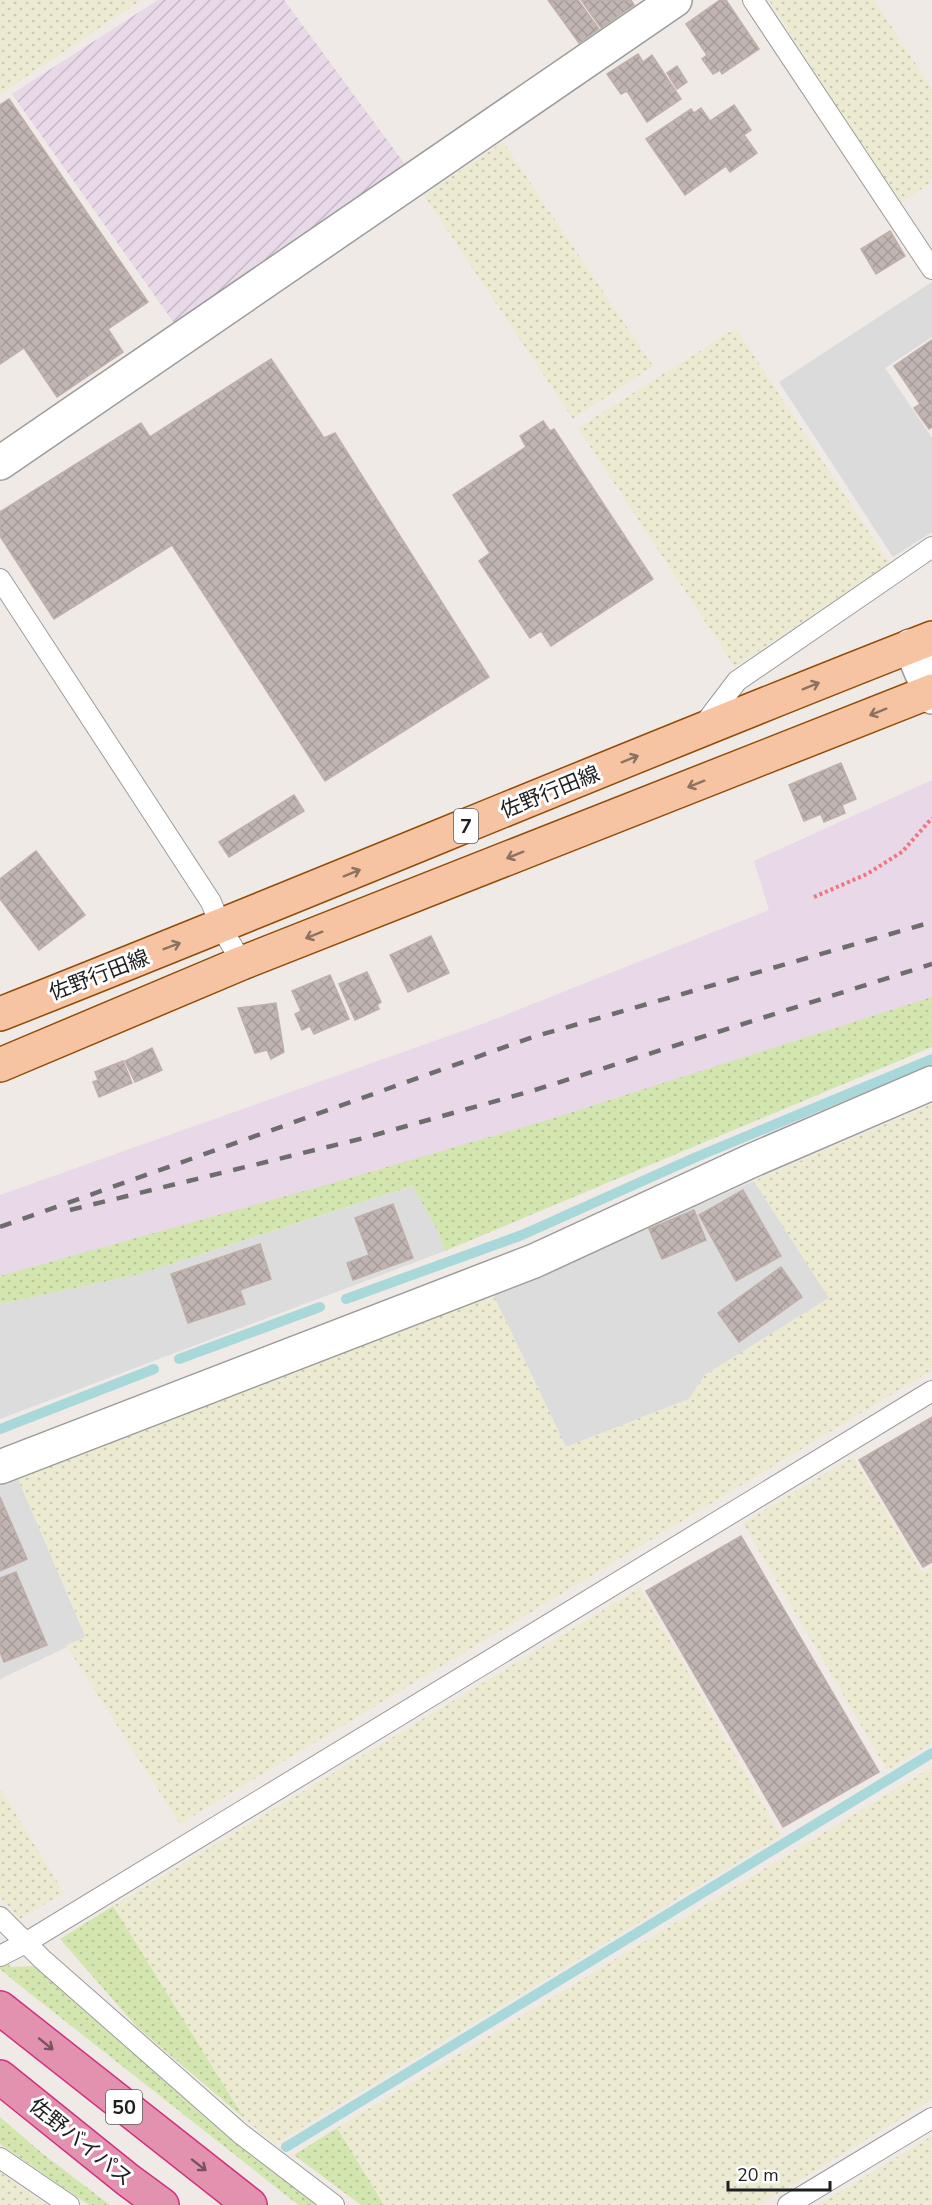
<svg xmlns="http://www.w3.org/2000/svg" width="932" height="2205" font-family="'Nunito Sans','Noto Sans JP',sans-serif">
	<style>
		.residential { fill: #dddcdc }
		.industrial { fill: url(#industrial-furrows) }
		.railway { fill: #e8d8e8 }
		.farmland { fill: url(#farmland-dots) }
		.grass { fill: url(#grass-dots) }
		.parking { fill: #dbdbdb }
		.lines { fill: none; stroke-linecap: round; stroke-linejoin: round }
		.stream { stroke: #a9d8da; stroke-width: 10 }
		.building { fill: url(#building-cross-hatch); stroke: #c0afa9; stroke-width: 1.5 }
		.lane-casing { stroke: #9c9c9c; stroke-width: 22 }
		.street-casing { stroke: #9c9c9c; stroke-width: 36 }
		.primary-casing { stroke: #924d08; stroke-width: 36 }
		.highway-casing { stroke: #d12f82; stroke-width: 36 }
		.path { stroke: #f2747c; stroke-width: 4; stroke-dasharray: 3 3; stroke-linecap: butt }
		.lane { stroke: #fff; stroke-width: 20 }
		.street { stroke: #fff; stroke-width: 33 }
		.primary { stroke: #f7c4a3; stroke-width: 33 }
		.highway { stroke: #e292ae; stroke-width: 33 }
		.rail { stroke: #6d6d6d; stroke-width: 4.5; stroke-dasharray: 12 12; stroke-linecap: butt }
		.oneway { stroke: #8b7261 }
		.oneway2 { stroke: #77535f }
		.labels { text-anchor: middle; stroke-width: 6; stroke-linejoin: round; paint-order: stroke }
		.shield { fill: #fff; stroke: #626262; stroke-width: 1.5 }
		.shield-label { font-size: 20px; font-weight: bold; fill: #1f1f1f }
		.street-label { font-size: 21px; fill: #1f1f1f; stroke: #fff }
	</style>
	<defs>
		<pattern id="industrial-furrows" width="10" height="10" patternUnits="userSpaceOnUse" patternTransform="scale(1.5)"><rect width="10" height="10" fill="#e8d8e8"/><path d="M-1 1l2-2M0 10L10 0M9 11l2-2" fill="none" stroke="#c7b9c7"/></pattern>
		<pattern id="farmland-dots" width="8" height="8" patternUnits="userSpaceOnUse" patternTransform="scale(1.5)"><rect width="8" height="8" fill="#edead2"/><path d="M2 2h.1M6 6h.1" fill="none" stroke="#cbc8b4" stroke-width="1.8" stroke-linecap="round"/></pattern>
		<pattern id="grass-dots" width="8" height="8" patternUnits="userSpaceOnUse" patternTransform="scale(1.5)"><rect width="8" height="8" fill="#d4e6af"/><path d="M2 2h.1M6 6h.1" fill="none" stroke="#b6c596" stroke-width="1.8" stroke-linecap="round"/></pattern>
		<pattern id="building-cross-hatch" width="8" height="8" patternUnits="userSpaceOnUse" patternTransform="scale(1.5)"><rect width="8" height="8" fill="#c0b5b2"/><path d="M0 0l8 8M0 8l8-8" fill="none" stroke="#a59b99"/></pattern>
	</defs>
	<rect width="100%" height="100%" fill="#efeae6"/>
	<g class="residential">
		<polygon points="754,1181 829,1298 705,1375 689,1399 566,1447 493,1294"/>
		<polygon points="414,1186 439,1234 445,1251 0,1419 0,1304 136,1275"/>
		<polygon points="18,1479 86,1638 0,1679 0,1486"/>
	</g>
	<polygon class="industrial" points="158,0 284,0 407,167 174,323 12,94"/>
	<polygon class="railway" points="932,780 932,1038 439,1234 413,1186 136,1275 0,1304 0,1195 485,1023 769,910 754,861"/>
	<g class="farmland">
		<polygon points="0,0 141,0 0,94"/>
		<polygon points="769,0 874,0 932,89 932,182 899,204"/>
		<polygon points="503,142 653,366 573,419 424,195"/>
		<polygon points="736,328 889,563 735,667 578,428"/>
		<polygon points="932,1104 932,1370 180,1824 66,1645 86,1637 18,1479 205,1402 493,1294 566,1447 689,1399 705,1375 829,1298 754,1181"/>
		<polygon points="853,1457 922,1573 932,1568 932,1743 887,1770 743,1523"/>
		<polygon points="640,1588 781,1836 275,2144 244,2118 113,1906"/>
		<polygon points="932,1767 932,2099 759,2205 384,2205 337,2128"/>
		<polygon points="0,1788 64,1893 20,1919 0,1897"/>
		<polygon points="932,2136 932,2205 818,2205"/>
		<polygon points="0,2172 46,2205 0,2205"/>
	</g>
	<g class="grass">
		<polygon points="932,997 932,1047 445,1251 439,1234 413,1186 136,1275 0,1304 0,1276 329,1184 541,1122"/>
		<polygon points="113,1906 244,2118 137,2027 60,1939"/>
		<polygon points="0,1959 12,1967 35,1966 278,2175 320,2205 299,2205 292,2200 18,1984 0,1969"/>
		<polygon points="0,2117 43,2154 110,2205 89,2205 0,2144"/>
		<polygon points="337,2128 384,2205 361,2205 294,2155"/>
	</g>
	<polygon class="parking" points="932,282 932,337 885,368 932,438 932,532 893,557 779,382"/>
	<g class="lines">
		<g class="stream">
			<polyline points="346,1299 522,1235 694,1158 932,1059"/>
			<polyline points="179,1359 320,1307"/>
			<polyline points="0,1429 154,1369"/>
			<polyline points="286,2147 932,1753"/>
		</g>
	</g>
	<g class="building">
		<polygon points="548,0 578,0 599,29 579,43"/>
		<polygon points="581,0 631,0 634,5 601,28"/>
		<polygon points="720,0 726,0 759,49 722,74 720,70 713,74 702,59 707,55 686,24"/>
		<polygon points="638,54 643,62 652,55 681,99 647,122 627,91 621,94 607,74"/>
		<polygon points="677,66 687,82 677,89 667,73"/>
		<polygon points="9,99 148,302 108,329 123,352 57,397 24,348 0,364 0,105"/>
		<polygon points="734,105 751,130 744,135 757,153 730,172 726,166 685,195 646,139 691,109 694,113 701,108 710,121"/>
		<polygon points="890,231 905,256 876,274 861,249"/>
		<polygon points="932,340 932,427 929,429 914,408 920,404 894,366"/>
		<polygon points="271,359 324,438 335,433 489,677 325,781 172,545 54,619 0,536 0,512 141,423 150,437"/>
		<polygon points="543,421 550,431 554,429 653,579 551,646 541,631 530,638 479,561 490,553 453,495 526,447 520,436"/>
		<polygon points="841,763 856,799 842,805 845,813 824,822 821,814 804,821 789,785"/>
		<polygon points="294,795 304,811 229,857 219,842"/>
		<polygon points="36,851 85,915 39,950 0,899 0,879"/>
		<polygon points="431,936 449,973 408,992 390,955"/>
		<polygon points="367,972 381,1002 377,1005 379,1009 355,1020 339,984"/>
		<polygon points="330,975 349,1019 314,1034 310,1026 302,1030 295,1014 301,1011 292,991"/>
		<polygon points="276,1003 284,1052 271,1059 267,1050 255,1053 238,1008"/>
		<polygon points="152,1048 162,1070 135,1082 125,1061"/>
		<polygon points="123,1061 132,1083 99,1097 93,1082 98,1080 95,1072"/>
		<polygon points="743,1190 781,1256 736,1281 699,1215"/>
		<polygon points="393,1204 413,1258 353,1280 347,1263 369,1255 355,1218"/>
		<polygon points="694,1210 706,1240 662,1259 649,1229"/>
		<polygon points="260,1244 271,1279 240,1290 245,1304 188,1323 171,1274"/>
		<polygon points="781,1267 802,1297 739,1342 718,1313"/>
		<polygon points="932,1417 932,1562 923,1567 859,1460"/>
		<polygon points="0,1497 27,1559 0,1571"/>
		<polygon points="741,1536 879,1772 783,1827 646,1591"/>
		<polygon points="16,1572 47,1645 4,1662 0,1652 0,1578"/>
	</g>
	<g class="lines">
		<g class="lane-casing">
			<g id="lane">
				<polyline points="753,0 932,269"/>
				<polyline points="0,579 211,902 221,927 242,963"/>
				<polyline points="702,727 737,681 932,547"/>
				<polyline points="0,1917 42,1959 241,2134 334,2205"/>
				<polyline points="0,1956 27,1942 932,1391"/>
				<polyline points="0,2158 69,2205"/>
				<polyline points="788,2205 932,2118"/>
			</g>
		</g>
		<g class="street-casing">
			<g id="street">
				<polyline points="0,463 675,0"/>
				<polyline points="910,646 932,697"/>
				<polyline points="0,1467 534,1261 753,1160 932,1083"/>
			</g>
		</g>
		<g class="primary-casing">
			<g id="primary">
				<path d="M0 1014C312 891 620 760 932 638"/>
				<polyline points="0,1065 242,963 932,691"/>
			</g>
		</g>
		<g class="highway-casing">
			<g id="highway">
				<polyline points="0,2008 250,2205"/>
				<polyline points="0,2077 128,2180 162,2205"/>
			</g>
		</g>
		<polyline class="path" points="814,897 867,874 902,852 932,818"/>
		<use href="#lane" class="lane"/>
		<use href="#street" class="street"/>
		<use href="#primary" class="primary"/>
		<use href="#highway" class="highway"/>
		<g class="rail">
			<polyline points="70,1210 364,1138 535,1090 932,964"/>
			<polyline points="0,1227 533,1037 932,922"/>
		</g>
	</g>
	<defs><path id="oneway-shaft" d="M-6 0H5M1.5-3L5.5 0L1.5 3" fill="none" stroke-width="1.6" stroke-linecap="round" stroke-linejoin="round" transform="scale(1.5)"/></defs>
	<g class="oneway">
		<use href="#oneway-shaft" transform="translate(811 686) rotate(-22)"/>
		<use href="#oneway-shaft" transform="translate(878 712) rotate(158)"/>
		<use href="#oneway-shaft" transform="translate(630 759) rotate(-22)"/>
		<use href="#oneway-shaft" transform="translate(696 784) rotate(158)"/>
		<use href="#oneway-shaft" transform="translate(515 855) rotate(158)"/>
		<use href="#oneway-shaft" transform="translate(352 873) rotate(-22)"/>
		<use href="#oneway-shaft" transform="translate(314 935) rotate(158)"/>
		<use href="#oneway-shaft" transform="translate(172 946) rotate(-21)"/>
	</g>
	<g class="oneway2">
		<use href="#oneway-shaft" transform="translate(46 2044) rotate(39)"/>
		<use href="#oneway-shaft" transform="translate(199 2165) rotate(38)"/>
	</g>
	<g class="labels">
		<g class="shield">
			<rect x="454" y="809" width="24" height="34" rx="4.5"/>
			<rect x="106" y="2090" width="36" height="34" rx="4.5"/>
		</g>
		<g class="shield-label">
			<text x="466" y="833">7</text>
			<text x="124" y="2114">50</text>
		</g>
		<g class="street-label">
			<text transform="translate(550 792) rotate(-22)" y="7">佐野行田線</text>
			<text transform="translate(99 975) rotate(-21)" y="7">佐野行田線</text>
			<text transform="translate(81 2142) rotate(39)" y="7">佐野バイパス</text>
		</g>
	</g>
	<path d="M728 2181v9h102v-9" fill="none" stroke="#1f1f1f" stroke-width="3"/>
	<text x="737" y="2181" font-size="18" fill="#1f1f1f" stroke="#ffffff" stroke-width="4.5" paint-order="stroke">20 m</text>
</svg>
